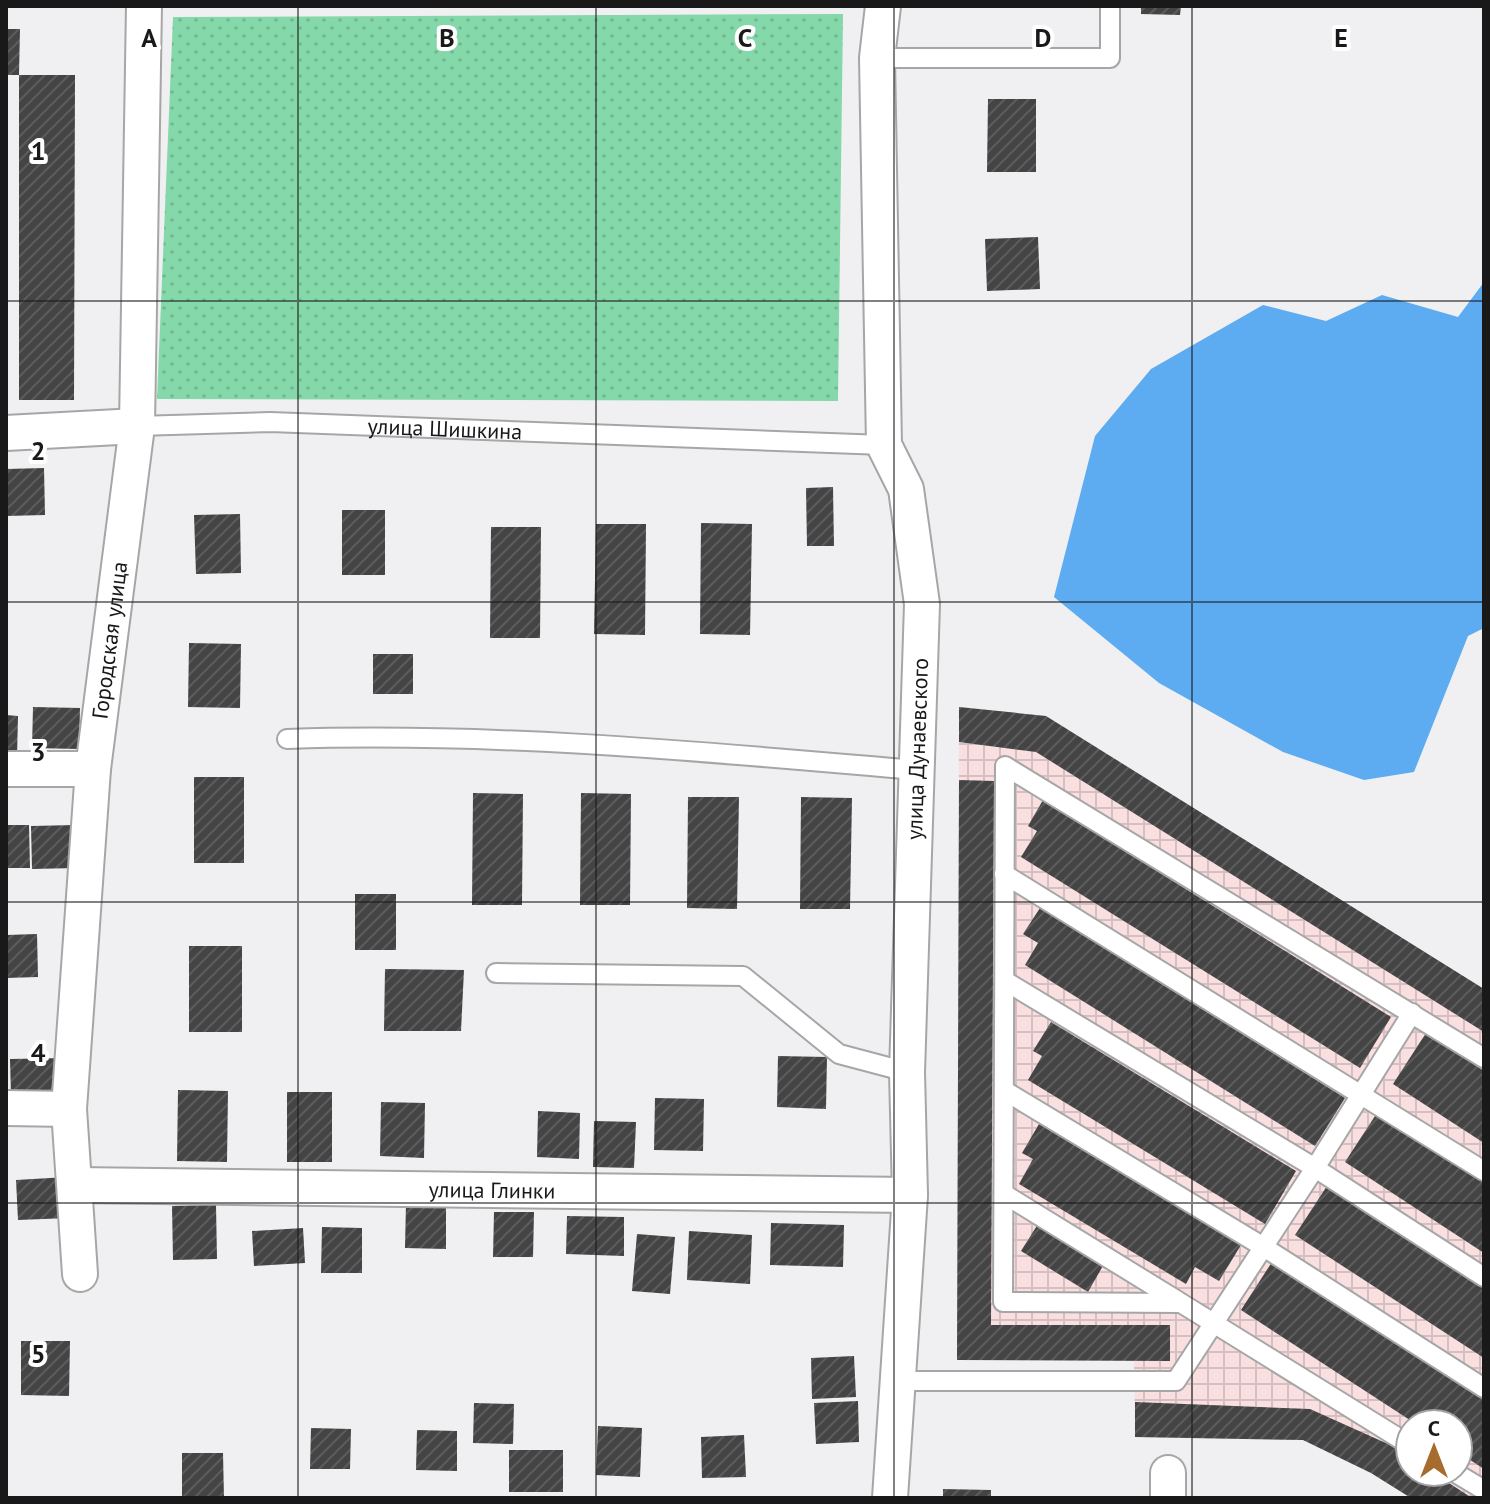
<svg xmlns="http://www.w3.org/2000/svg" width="1490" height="1504" font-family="'PT Sans',sans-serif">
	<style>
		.industrial { fill: url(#industrial-grid); fill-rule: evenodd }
		.grass { fill: url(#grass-dots) }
		.water { fill: #5dacf1 }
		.building { fill: url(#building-hatch) }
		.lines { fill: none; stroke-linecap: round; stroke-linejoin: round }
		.service-casing { stroke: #a6a6a7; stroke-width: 22 }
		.minor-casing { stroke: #a6a6a7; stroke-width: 38 }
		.service { stroke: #fff; stroke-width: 18 }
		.minor { stroke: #fff; stroke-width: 34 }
		.grid { fill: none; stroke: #191919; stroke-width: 2; stroke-opacity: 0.55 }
		.labels { text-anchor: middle; stroke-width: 8; stroke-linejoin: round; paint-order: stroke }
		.street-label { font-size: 22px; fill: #191919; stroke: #fff }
		.grid-label { font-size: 26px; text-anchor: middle; font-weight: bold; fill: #191919; stroke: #fff; stroke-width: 8; stroke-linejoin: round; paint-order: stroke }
	</style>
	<defs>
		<pattern id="industrial-grid" width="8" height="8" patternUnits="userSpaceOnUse" patternTransform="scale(2)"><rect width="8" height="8" fill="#fadfe1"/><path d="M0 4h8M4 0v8" fill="none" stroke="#d6bfc0"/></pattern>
		<pattern id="grass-dots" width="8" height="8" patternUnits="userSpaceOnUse" patternTransform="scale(2)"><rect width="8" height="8" fill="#85d8a9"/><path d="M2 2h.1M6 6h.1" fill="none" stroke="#72b991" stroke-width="1.8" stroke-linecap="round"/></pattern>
		<pattern id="building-hatch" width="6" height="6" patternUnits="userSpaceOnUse" patternTransform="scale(2)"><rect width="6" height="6" fill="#454445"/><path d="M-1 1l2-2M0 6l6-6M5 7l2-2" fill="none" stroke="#5c5c5c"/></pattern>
	</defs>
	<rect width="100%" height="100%" fill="#f0f0f2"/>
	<path class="industrial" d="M959 707 1046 716 1484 989V1498H1411L1371 1473 1303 1440 1135 1437 1134 1360H957ZM1410 1424H1458V1472H1410Z"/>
	<polygon class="grass" points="843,14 838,401 157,399 173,17"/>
	<polygon class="water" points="1484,282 1484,628 1468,636 1414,772 1364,780 1283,752 1159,683 1054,597 1095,436 1151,369 1263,305 1326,321 1382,295 1458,317"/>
	<g class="building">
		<polygon points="1141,6 1181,6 1180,15 1141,14"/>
		<polygon points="6,29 20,29 19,75 6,75"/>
		<polygon points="19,75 75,75 74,400 19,400"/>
		<polygon points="988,99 1036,99 1036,172 987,172"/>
		<polygon points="1038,237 1040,289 987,291 985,239"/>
		<polygon points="44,468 45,515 6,516 6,469"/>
		<polygon points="833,487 834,546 807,546 806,488"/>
		<rect x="342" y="510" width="43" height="65"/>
		<polygon points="240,514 241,573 196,574 194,515"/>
		<polygon points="701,523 752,524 750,635 700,634"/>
		<polygon points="596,524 646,524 645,635 594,634"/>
		<polygon points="491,527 541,527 540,638 490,638"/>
		<polygon points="189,643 241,644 240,708 188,707"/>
		<rect x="373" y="654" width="40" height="40"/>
		<polygon points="33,707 80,708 79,749 32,748"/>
		<polygon points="959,707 1046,716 1484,989 1484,1032 1036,752 959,742"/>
		<polygon points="6,715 18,716 17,757 6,756"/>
		<rect x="194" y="777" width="50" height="86"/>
		<polygon points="959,780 994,781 991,1325 1170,1325 1170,1361 957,1360"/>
		<polygon points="473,793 523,794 522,905 472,905"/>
		<polygon points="581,793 631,794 630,905 580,905"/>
		<polygon points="688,797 739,797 737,909 687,908"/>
		<polygon points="801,797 852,798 850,909 800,909"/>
		<polygon points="1043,800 1391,1017 1360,1068 1021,857 1037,831 1028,826"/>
		<polygon points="6,825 29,825 30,868 6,868"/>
		<polygon points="75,825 76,868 32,869 31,826"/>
		<rect x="355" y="894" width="41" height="56"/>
		<polygon points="1040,908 1345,1098 1315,1146 1025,965 1038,943 1023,934"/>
		<polygon points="37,934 38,977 6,978 6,935"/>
		<rect x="189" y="946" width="53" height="86"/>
		<polygon points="385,969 464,970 461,1031 384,1031"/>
		<polygon points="1051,1022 1296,1171 1265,1224 1028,1080 1042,1056 1033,1051"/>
		<polygon points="1426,1033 1484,1071 1484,1143 1393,1084"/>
		<polygon points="778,1056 827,1057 826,1109 777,1107"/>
		<polygon points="67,1058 67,1094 11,1095 10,1059"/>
		<polygon points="178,1090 228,1091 227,1162 177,1161"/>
		<rect x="287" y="1092" width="45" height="70"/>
		<polygon points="655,1098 704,1099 703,1151 654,1150"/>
		<polygon points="381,1102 425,1103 424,1158 380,1156"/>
		<polygon points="538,1111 580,1113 579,1159 537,1157"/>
		<polygon points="1377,1113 1484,1183 1484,1253 1345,1162"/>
		<polygon points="594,1121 636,1122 634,1168 593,1167"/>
		<polygon points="1039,1124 1241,1245 1219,1281 1195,1267 1186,1284 1019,1184 1033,1159 1022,1153"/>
		<polygon points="67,1177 69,1218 18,1220 16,1180"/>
		<polygon points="1327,1186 1484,1288 1484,1358 1295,1235"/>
		<polygon points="406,1203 446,1204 446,1249 405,1248"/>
		<polygon points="216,1205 217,1259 173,1260 172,1206"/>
		<polygon points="494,1212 534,1212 533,1257 493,1257"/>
		<polygon points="567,1216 624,1217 624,1256 566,1254"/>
		<polygon points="771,1223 844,1225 843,1267 770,1265"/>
		<polygon points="1038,1224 1104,1264 1088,1292 1021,1251"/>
		<polygon points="322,1227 362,1228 362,1273 321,1273"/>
		<polygon points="303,1228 305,1263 254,1266 252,1231"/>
		<polygon points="689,1231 752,1235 750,1284 687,1280"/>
		<polygon points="637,1234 675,1237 670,1294 632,1291"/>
		<polygon points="1272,1262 1484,1400 1484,1469 1458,1452 1458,1424 1416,1424 1241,1310"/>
		<polygon points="21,1341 70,1341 69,1396 21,1395"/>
		<polygon points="854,1356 856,1397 812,1399 811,1358"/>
		<polygon points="858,1401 859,1442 816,1444 814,1403"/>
		<polygon points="1135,1402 1310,1409 1388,1444 1410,1458 1410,1472 1432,1472 1472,1498 1411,1498 1371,1473 1303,1440 1135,1437"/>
		<polygon points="474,1403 514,1404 513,1444 473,1443"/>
		<polygon points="598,1426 642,1428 640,1477 596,1475"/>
		<polygon points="311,1428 351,1429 350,1469 310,1469"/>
		<polygon points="417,1430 457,1431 457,1471 416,1470"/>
		<polygon points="744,1435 746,1477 702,1478 701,1437"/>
		<rect x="509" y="1450" width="54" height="42"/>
		<polygon points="182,1453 223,1453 224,1498 182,1498"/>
		<polygon points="943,1489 991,1490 991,1498 943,1498"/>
	</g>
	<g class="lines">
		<g class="service-casing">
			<g id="service">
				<polyline points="877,58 1110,58 1110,6"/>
				<path id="s1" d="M137 426 270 422 884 445"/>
				<path d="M287 739C498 732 707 752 916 770"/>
				<polyline points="1004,874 1484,1171"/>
				<polyline points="496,973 743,976 839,1054 907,1072"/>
				<polyline points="1005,981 1315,1168 1484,1277"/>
				<polyline points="1005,1091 1262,1246 1484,1388"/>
				<polyline points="1004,1194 1178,1301"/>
				<polyline points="900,1381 1176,1381 1315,1168 1412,1013"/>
				<polyline points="1410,1445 1181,1303 1003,1302 1005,766 1484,1058"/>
				<polyline points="1454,1472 1484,1490"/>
			</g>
		</g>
		<g class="minor-casing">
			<g id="minor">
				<polyline points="883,6 877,58 884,445 906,489 922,604 907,1072 910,1195 890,1498"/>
				<polyline points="6,433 137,426"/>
				<polyline points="6,769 93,769"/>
				<polyline points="6,1108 69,1109"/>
				<path id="s2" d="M76 1185 910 1195"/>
				<path id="s3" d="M80 1274 69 1109 93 769 137 426 144 6"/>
				<polyline points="1168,1473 1168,1498"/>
			</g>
		</g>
		<use href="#service" class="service"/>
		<use href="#minor" class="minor"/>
	</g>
	<path class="grid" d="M298 6V1498M596 6V1498M894 6V1498M1192 6V1498M6 301H1484M6 602H1484M6 902H1484M6 1203H1484"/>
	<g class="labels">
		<g class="street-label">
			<text dy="8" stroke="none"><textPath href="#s1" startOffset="308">улица Шишкина</textPath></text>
			<text dy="8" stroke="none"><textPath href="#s3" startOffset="636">Городская улица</textPath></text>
			<text transform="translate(917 749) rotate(-88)" y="8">улица Дунаевского</text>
			<text dy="8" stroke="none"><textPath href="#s2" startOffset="416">улица Глинки</textPath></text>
		</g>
	</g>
	<g class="grid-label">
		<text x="149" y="47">A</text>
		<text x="447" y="47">B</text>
		<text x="745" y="47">C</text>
		<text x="1043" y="47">D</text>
		<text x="1341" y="47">E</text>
		<text x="38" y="160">1</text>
		<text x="38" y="460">2</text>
		<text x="38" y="761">3</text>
		<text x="38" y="1062">4</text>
		<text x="38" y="1363">5</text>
	</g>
	<rect width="1490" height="1504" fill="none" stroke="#191919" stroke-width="16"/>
	<g transform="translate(1434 1448)"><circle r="38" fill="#ffffff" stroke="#a3a3a3" stroke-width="2"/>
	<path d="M0-6L14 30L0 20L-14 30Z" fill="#a76b2d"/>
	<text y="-12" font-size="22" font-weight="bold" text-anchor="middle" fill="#191919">С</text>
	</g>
</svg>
